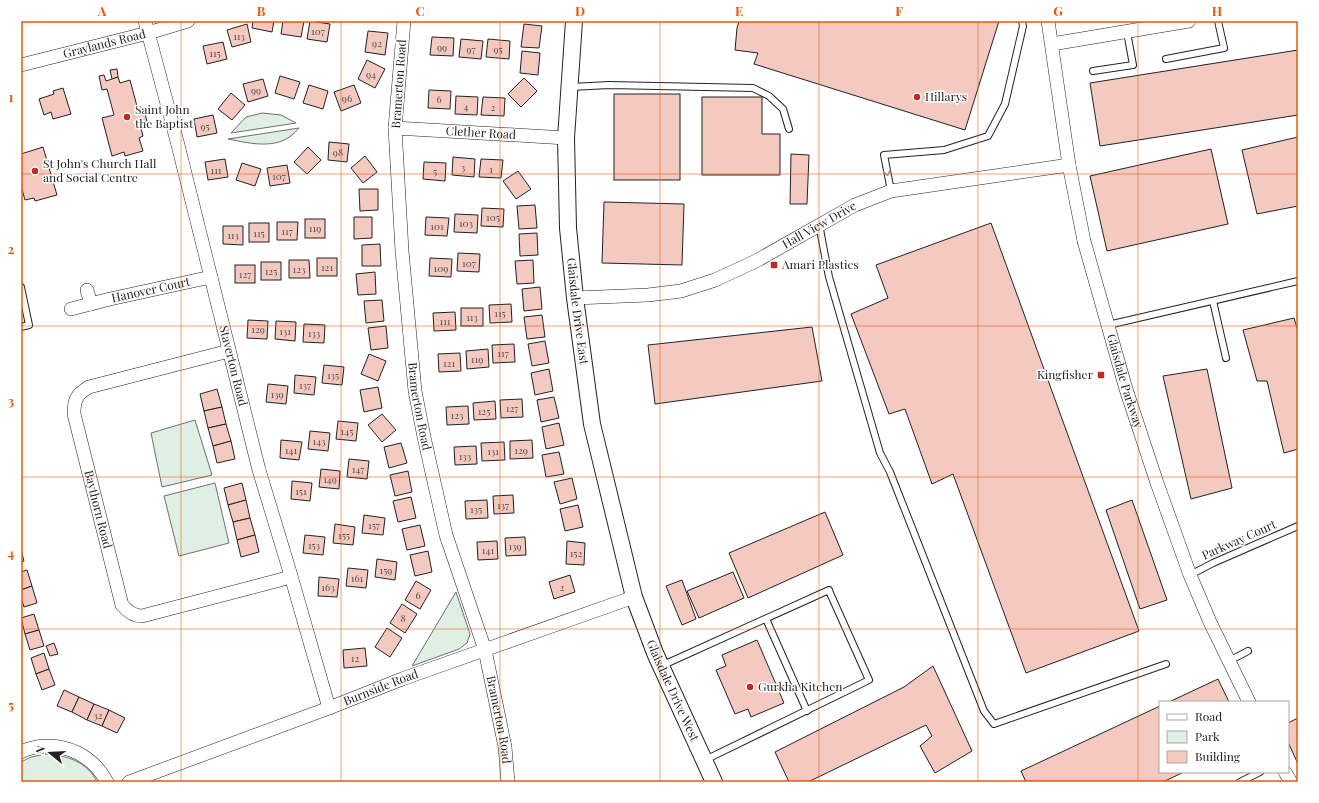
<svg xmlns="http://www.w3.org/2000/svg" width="1319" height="803" font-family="'Playfair Display',serif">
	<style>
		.green { fill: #e0efe3; stroke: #6f6f6f }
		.building { fill: #f3c9c0; stroke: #222 }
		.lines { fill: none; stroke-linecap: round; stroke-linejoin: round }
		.service-casing { stroke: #222; stroke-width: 8 }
		.minor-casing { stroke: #222; stroke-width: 14 }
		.tertiary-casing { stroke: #222; stroke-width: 18 }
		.service { stroke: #fff; stroke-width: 6 }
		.minor { stroke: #fff; stroke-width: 13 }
		.tertiary { stroke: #fff; stroke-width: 16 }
		.oneway { stroke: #9c9c9c }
		.grid { fill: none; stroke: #e8590c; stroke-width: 1; stroke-opacity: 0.55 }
		.poi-dot { fill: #c62828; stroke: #fff; stroke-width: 1.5 }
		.labels { text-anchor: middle; stroke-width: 3; stroke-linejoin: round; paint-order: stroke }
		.number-label { font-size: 10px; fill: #564c4a }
		.street-label { font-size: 12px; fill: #222; stroke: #fff }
		.poi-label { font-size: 12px; fill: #222; stroke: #fff; text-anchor: start }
		.neatline { fill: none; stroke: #e8590c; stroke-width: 1.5 }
		.grid-label { font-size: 13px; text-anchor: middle; font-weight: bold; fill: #e8590c }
	</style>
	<rect width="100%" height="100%" fill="#fff"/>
	<g class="green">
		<polygon points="262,113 281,115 296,123 231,133 246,117"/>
		<path d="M299 128C281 151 253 144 228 139Z"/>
		<polygon points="195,420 212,475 162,487 151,433"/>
		<polygon points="215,483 229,543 179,556 164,496"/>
		<polygon points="456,592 470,634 467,643 459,649 412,666"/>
		<path d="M46 754C66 755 88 762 97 782H21V762L31 757Z"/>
	</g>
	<g class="building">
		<polygon points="253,21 274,21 272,32 252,28"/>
		<polygon points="283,21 304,21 301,37 281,34"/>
		<polygon points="310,21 330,24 327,42 307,39"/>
		<polygon points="739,21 999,21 965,130 754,64 758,53 735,50 737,28"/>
		<polygon points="247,24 251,42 232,47 227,30"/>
		<polygon points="524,24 542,26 539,48 521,47"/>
		<polygon points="368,31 388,33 385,55 365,52"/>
		<polygon points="432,37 454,38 453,56 430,55"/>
		<polygon points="461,39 483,41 481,59 459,57"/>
		<polygon points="488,39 510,41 509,59 486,57"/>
		<polygon points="223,42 227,59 207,64 203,46"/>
		<polygon points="1298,50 1298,115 1100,146 1090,83"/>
		<polygon points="522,51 540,53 538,75 520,73"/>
		<polygon points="367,60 385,69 375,88 358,79"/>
		<polygon points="117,69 118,77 112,79 110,70"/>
		<polygon points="104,75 106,81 118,77 120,83 130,80 138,110 144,109 148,126 141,128 143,136 139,138 143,151 125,156 124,152 112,156 102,118 114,115 107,89 102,90 99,76"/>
		<polygon points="280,76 300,82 294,99 275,93"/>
		<polygon points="524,78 537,91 521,107 508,94"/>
		<polygon points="263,79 268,96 248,102 243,84"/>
		<polygon points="309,85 328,91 323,109 303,103"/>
		<polygon points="354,85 361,103 341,111 334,92"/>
		<polygon points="63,88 71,114 53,119 51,112 44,115 39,99 54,94 53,91"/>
		<polygon points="429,90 451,91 450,109 428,108"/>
		<polygon points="231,93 245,105 232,120 218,109"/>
		<rect x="614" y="94" width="66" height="86"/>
		<polygon points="456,96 478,97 477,115 455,114"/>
		<polygon points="483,97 505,98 504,116 481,115"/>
		<polygon points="702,97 762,97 762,134 780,134 780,175 702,175"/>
		<polygon points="213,115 217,133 197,137 194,119"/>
		<polygon points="1298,137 1298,206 1257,214 1242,150"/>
		<polygon points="329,142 349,144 347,162 328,160"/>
		<polygon points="43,147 57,195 35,201 34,198 25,200 21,186 21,154"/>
		<polygon points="308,147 321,160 307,174 294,162"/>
		<polygon points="1211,149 1228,224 1107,251 1090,176"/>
		<polygon points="791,154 809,155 807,204 790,204"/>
		<polygon points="365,156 377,172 363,183 351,168"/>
		<polygon points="453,157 475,159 474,177 452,175"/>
		<polygon points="225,159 228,177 208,180 205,162"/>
		<polygon points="481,159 503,160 501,178 479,177"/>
		<polygon points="424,162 446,163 445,181 423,179"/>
		<polygon points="242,163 261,169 255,186 236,180"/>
		<polygon points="287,165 290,183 270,186 267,168"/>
		<polygon points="518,171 531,189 516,199 503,181"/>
		<polygon points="359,189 378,189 378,210 360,211"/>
		<polygon points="604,202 684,204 682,265 602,263"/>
		<polygon points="535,205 537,228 519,229 517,206"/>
		<polygon points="482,208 504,209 503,227 481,226"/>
		<polygon points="455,214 478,215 477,233 454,232"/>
		<polygon points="354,217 372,217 372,238 354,239"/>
		<polygon points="426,217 449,218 447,236 425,235"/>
		<rect x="305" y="219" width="20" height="19"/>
		<polygon points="277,222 298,222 297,240 277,240"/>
		<rect x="249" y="223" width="20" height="19"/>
		<polygon points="991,223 1139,631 1026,673 953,474 932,484 905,409 889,414 851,314 888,298 876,265"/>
		<polygon points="223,226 243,226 243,245 223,244"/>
		<polygon points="537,233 538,255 520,256 519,234"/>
		<polygon points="380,244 381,266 362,266 362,245"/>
		<polygon points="458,253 480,254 479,272 457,271"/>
		<rect x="317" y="258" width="20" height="18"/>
		<polygon points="430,258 452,259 451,277 429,276"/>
		<polygon points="289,260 309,260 310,278 289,278"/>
		<polygon points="533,260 534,283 517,284 515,261"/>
		<rect x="261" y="262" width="20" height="18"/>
		<rect x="235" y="265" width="20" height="18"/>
		<polygon points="375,272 376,294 358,295 356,274"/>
		<polygon points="540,287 542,309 524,311 522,289"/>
		<polygon points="382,300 384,321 366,323 364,301"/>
		<polygon points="511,304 512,322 490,323 489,305"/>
		<rect x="461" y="308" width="22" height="18"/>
		<polygon points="455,312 456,330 434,331 433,313"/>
		<polygon points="542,315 545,337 527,339 524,317"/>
		<polygon points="1294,318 1298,331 1298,449 1284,453 1267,381 1257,381 1243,330"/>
		<polygon points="248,320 268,321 267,339 247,338"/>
		<polygon points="276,321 296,322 295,341 275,339"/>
		<polygon points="304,324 325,325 324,343 303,342"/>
		<polygon points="386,326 388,348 371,350 368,328"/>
		<polygon points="812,327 822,381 655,404 648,345"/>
		<polygon points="545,341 549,363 532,366 528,344"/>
		<polygon points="514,344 515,362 493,363 492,345"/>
		<polygon points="488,349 489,367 467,369 466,351"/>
		<polygon points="460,353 461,371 439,372 438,354"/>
		<polygon points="369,354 386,361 378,381 361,374"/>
		<polygon points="324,365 344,367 342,385 322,383"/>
		<polygon points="549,369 553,391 535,395 531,373"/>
		<polygon points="1207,369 1232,488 1191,499 1163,376"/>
		<polygon points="295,375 316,377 314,395 294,393"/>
		<polygon points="268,384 288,386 286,404 266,402"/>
		<polygon points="378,387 382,408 364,412 360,390"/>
		<polygon points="217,389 222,407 204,411 200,394"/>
		<polygon points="554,397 559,418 541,422 537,400"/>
		<polygon points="522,399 523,417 501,418 500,400"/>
		<polygon points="495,401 496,419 474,420 473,403"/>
		<polygon points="468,406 469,424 447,425 446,407"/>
		<polygon points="222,407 226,424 208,428 204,411"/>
		<polygon points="382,414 396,430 382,442 368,425"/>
		<polygon points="338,421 358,423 356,441 336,439"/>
		<polygon points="559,423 564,445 546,449 542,427"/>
		<polygon points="226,424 231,441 213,446 208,428"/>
		<polygon points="310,431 330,433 328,451 308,449"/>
		<polygon points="281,440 302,442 299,460 280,458"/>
		<polygon points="532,440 533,458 510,459 510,441"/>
		<polygon points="231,441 235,459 217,463 213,446"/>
		<polygon points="504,442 505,460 482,461 481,443"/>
		<polygon points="401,443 407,463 389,468 384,447"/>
		<polygon points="476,446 477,464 455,465 454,447"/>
		<polygon points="559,452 564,474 546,477 542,455"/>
		<polygon points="349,459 369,461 367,479 347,477"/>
		<polygon points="321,469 340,471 339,489 319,487"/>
		<polygon points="408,471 412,492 395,496 390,475"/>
		<polygon points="572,478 577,499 560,504 554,482"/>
		<polygon points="292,481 312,483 310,501 291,499"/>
		<polygon points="242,483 246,500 228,505 224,488"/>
		<polygon points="513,495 514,513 494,514 493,496"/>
		<polygon points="411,497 416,518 398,522 393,501"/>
		<polygon points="246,500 250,518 233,522 228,505"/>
		<polygon points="487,500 488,518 466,519 465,501"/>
		<polygon points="1132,500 1167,600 1140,609 1106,510"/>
		<polygon points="578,505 583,527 565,531 560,509"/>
		<polygon points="825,512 843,555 748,598 729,553"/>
		<polygon points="364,515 385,518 383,535 362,533"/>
		<polygon points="250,518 255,535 237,540 233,522"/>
		<polygon points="335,524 355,527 353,545 333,543"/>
		<polygon points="420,525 425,546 407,550 402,529"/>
		<polygon points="255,535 259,552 241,557 237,540"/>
		<polygon points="305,535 325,537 323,555 303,553"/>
		<polygon points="525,537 526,555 506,556 505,538"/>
		<polygon points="497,541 498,559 478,560 477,542"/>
		<polygon points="567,541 585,543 584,565 566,564"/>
		<polygon points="21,550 24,561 21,562"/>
		<polygon points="428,551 432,572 415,576 410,555"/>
		<polygon points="377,559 397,562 395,580 375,577"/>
		<polygon points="348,568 368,570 366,588 346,586"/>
		<polygon points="27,570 32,586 21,590 21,572"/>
		<polygon points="733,572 744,598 699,618 687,591"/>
		<polygon points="570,575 575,592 554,599 549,582"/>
		<polygon points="319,577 339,579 337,597 318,596"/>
		<polygon points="682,580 696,619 682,625 666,586"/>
		<polygon points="416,581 431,590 420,609 405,600"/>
		<polygon points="32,586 37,603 24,607 21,598 21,590"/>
		<polygon points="402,604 417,614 405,633 390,623"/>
		<polygon points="34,614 39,630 25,634 21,618"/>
		<polygon points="387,628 402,638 390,657 375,647"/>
		<polygon points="39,630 44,646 30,650 25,634"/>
		<polygon points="757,640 784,703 751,717 748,709 735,714 716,670 726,666 722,655"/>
		<polygon points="54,643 58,654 50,656 46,646"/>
		<polygon points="365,648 367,666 344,668 343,650"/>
		<polygon points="44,653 49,669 36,674 31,658"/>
		<polygon points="933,666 972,751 935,773 920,746 932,736 926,725 808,782 789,782 775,752 904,687"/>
		<polygon points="49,669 55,685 42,690 36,674"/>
		<polygon points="1218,679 1229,702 1169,702"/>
		<polygon points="64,690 79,697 72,712 57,706"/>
		<polygon points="79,697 94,704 87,720 72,712"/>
		<polygon points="94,704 109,710 102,726 87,720"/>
		<polygon points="1160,706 1160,772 1184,772 1163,782 1026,782 1021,771"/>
		<polygon points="109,710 125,718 117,733 102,726"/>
		<polygon points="1298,718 1298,764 1288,742 1288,723"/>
	</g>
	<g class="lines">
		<g class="service-casing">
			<g id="service">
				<polyline points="1166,59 1224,48 1218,21"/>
				<polyline points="1093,71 1133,65 1127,32"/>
				<polyline points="571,87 609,85 753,88 769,96 783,109 789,129"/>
				<polyline points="891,191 884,155 944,150 988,136 1005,104 1023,26 1022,21"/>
				<polyline points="819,224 829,277 880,453 890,472 984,711 994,724 1166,664"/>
				<polyline points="21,287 29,325 21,327"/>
				<polyline points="1213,301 1226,358"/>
				<polyline points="1108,325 1298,281"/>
				<polyline points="1190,575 1213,563 1298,526"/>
				<polyline points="766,619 807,711"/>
				<polyline points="1229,661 1248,651"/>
				<polyline points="661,666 829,590 830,593 869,680 705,760"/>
				<polyline points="1240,782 1260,772"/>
			</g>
		</g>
		<g class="minor-casing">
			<g id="minor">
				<path id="s1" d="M145 21 178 145 259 470 289 569 329 708"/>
				<path id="s2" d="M404 21 395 128 402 251 415 391 424 437 446 535 485 650 505 747 508 782"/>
				<path id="s3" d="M1048 21 1069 165 1084 241 1126 389 1157 483 1190 575 1210 622 1249 702"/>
				<polyline points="1052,44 1189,21"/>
				<path id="s4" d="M21 65 148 33 188 21"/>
				<path id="s5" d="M395 128 566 138"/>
				<polyline points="87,290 91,304"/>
				<path id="s6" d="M575 298 648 295 681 291 715 280 756 261 855 205 891 191 1069 165"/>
				<path id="s7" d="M71 309 110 299 211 277"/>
				<path id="s8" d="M229 351 89 387C77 394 74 399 74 414L122 605C128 612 134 616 142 616L291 577"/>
				<path d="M21 752C26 749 31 748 36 747 66 742 93 756 107 782"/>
				<polyline points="1285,772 1291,782"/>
				<path id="s9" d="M129 782 329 708 402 679 634 597"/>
			</g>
		</g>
		<g class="tertiary-casing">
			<g id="tertiary">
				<path id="s10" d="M574 21 566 138 568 228 575 298 592 424 634 597 655 653 714 782"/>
			</g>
		</g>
		<use href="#service" class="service"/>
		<use href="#minor" class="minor"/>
		<use href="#tertiary" class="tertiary"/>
	</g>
	<defs><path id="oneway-chevron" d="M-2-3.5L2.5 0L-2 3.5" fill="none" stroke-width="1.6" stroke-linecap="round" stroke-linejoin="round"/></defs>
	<use class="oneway" href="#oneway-chevron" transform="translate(887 173) rotate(79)"/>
	<path class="grid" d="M181 21V782M341 21V782M500 21V782M660 21V782M819 21V782M978 21V782M1138 21V782M21 174H1298M21 326H1298M21 477H1298M21 629H1298"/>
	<g class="poi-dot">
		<circle cx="917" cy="97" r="4"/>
		<circle cx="127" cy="117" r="4"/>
		<circle cx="35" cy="171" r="4"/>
		<rect x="770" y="261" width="8" height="8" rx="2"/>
		<rect x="1097" y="371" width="8" height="8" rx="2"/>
		<circle cx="750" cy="687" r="4"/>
	</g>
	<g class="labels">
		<g class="number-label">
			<text x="318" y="35">107</text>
			<text x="239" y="40">113</text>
			<text x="377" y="47">92</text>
			<text x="442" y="51">99</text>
			<text x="471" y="53">97</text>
			<text x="498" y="53">95</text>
			<text x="215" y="57">115</text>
			<text x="371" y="78">94</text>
			<text x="256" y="94">99</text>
			<text x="347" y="102">96</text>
			<text x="439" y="103">6</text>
			<text x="466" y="110">4</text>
			<text x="493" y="111">2</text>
			<text x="205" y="130">95</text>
			<text x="338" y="156">98</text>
			<text x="463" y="171">3</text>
			<text x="491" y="173">1</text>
			<text x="216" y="174">111</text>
			<text x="435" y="175">5</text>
			<text x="279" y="180">107</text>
			<text x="493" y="221">105</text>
			<text x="466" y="227">103</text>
			<text x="437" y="230">101</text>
			<text x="315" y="232">119</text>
			<text x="287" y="235">117</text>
			<text x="259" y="237">115</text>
			<text x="233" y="239">113</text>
			<text x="469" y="267">107</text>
			<text x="327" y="271">121</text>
			<text x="441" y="272">109</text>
			<text x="299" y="273">123</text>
			<text x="271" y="275">125</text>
			<text x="245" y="278">127</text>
			<text x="500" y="317">115</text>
			<text x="472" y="321">113</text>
			<text x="445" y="325">111</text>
			<text x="258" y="333">129</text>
			<text x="285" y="335">131</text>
			<text x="314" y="337">133</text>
			<text x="503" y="357">117</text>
			<text x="477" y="363">119</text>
			<text x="449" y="367">121</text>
			<text x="333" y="379">135</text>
			<text x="305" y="389">137</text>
			<text x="277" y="398">139</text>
			<text x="512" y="412">127</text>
			<text x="484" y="415">125</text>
			<text x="457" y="419">123</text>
			<text x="347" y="435">145</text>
			<text x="319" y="445">143</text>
			<text x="291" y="454">141</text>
			<text x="521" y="454">129</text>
			<text x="493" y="455">131</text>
			<text x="465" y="460">133</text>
			<text x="358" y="473">147</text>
			<text x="330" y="483">149</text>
			<text x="301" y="495">151</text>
			<text x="503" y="509">137</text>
			<text x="476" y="513">135</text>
			<text x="374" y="529">157</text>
			<text x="344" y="539">155</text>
			<text x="314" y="549">153</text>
			<text x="515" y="550">139</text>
			<text x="488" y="554">141</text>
			<text x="576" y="557">152</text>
			<text x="386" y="574">159</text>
			<text x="357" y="582">161</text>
			<text x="328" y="591">163</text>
			<text x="562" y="591">2</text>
			<text x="418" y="599">6</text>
			<text x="403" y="622">8</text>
			<text x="355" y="662">12</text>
			<text x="98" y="719">32</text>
		</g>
		<g class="street-label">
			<text dy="4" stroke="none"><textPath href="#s4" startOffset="86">Graylands Road</textPath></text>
			<text transform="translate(399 84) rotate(-86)" y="4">Bramerton Road</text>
			<text dy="4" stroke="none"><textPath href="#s5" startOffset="86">Clether Road</textPath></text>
			<text dy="4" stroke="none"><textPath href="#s6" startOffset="260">Hall View Drive</textPath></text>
			<text dy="4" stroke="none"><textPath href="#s7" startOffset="82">Hanover Court</textPath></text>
			<text dy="4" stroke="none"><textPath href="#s10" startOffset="291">Glaisdale Drive East</textPath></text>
			<text dy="4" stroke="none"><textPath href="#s1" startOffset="356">Staverton Road</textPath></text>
			<text dy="4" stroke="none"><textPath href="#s3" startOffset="369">Glaisdale Parkway</textPath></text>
			<text dy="4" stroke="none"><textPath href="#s2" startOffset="387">Bramerton Road</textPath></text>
			<text dy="4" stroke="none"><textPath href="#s8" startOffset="276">Baythorn Road</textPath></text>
			<text transform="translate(1239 540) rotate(-24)" y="4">Parkway Court</text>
			<text dy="4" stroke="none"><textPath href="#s9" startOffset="269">Burnside Road</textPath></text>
			<text dy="4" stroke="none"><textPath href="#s10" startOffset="684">Glaisdale Drive West</textPath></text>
			<text dy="4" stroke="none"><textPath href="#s2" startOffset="711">Bramerton Road</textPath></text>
		</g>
		<g class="poi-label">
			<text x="925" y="101">Hillarys</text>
			<text x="135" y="114">Saint John<tspan x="135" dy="14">the Baptist</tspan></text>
			<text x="43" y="168">St John's Church Hall<tspan x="43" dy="14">and Social Centre</tspan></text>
			<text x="782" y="269">Amari Plastics</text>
			<text x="1093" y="379" text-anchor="end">Kingfisher</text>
			<text x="758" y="691">Gurkha Kitchen</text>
		</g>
	</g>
	<rect width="1319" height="803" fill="none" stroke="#ffffff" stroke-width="44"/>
	<rect x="1159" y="701" width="130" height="72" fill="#ffffff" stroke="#a7a7a7"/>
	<rect x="1167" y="714" width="20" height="6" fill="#ffffff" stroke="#a7a7a7"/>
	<text x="1195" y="721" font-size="12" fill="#222222">Road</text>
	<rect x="1167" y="731" width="20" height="12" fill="#e0efe3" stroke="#a7a7a7"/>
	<text x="1195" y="741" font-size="12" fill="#222222">Park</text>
	<rect x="1167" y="751" width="20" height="12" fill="#f3c9c0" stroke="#a7a7a7"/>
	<text x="1195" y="761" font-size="12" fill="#222222">Building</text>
	<g transform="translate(50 753) rotate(288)" stroke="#ffffff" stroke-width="3" paint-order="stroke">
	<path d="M0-3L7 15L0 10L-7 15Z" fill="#222222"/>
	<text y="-6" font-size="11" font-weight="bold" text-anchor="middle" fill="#222222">N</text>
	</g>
	<rect x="22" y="22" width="1275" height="759" class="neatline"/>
	<g class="grid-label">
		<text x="102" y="16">A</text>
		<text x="261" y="16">B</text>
		<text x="420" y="16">C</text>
		<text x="580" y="16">D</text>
		<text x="739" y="16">E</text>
		<text x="899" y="16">F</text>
		<text x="1058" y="16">G</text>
		<text x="1217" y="16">H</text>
		<text x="11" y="102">1</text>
		<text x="11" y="254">2</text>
		<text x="11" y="406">3</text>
		<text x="11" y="558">4</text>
		<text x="11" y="710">5</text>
	</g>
</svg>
